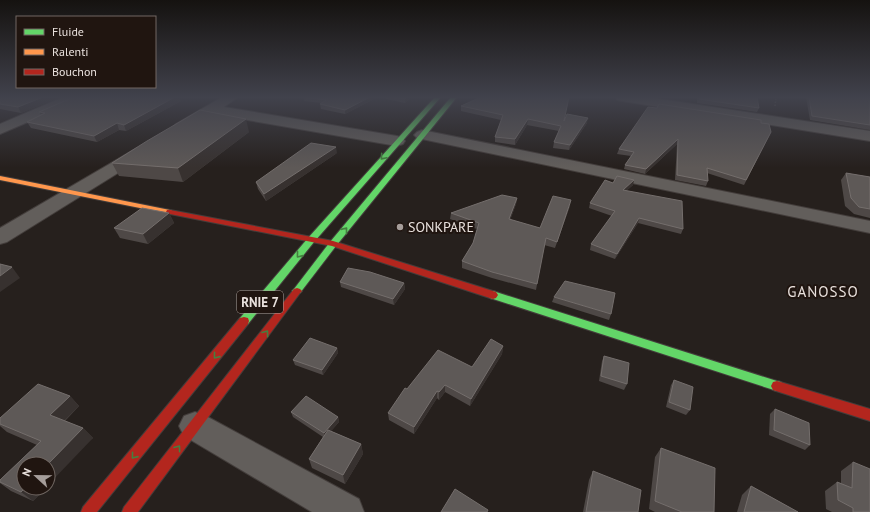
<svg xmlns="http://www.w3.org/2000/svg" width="870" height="512" font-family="'PT Sans',sans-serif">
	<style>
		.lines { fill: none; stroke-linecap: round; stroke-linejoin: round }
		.street-casing { stroke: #433d3b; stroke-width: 2 }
		.fast-casing { stroke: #433d3b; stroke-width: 2 }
		.slow-casing { stroke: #433d3b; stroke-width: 2 }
		.jam-casing { stroke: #433d3b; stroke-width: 2 }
		.path { stroke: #605c59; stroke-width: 1.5; stroke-dasharray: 1.5 1.5; stroke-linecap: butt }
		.street { fill: #625e5b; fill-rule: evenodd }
		.fast { fill: #63d668; fill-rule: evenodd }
		.slow { fill: #ff974d; fill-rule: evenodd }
		.jam { fill: #b3261e; fill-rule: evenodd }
		.wall { fill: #4e4846 }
		.shaded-wall { fill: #37312f }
		.building { fill: #5e5957; stroke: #746e6c }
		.oneway { stroke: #457f40 }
		.poi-dot { fill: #a59d9a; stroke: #201510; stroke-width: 1.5 }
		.labels { text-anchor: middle; stroke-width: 4; stroke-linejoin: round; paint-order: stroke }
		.shield { fill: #201510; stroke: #ada4a0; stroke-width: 1 }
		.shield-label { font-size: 13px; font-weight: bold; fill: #e9e1dd }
		.poi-label { font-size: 14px; fill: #e9e1dd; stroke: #201510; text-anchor: start }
		.neighbourhood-label { font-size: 15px; letter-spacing: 1px; fill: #e9e1dd; stroke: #201510 }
	</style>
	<rect width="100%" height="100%" fill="#26201d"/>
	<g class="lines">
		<g class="street-casing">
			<g id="street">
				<polygon points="63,97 81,97 79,100 0,134 0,124"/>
				<path d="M222 97H238L224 107 397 136 403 138 405 141 403 144 397 146 213 114C203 120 189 133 176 130L173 127 176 124Z"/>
				<polygon points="615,97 647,97 870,131 870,141 622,101 617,100"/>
				<polygon points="422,130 870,221 870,233 417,138 414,135 417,132"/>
				<polygon points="141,147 147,149 149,152 147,155 7,242 0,244 0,228 135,149"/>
				<polygon points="195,412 206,416 359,499 364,512 312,512 184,436 179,426 184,416"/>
			</g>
		</g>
		<g class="fast-casing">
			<g id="fast">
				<polygon points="435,97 441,97 314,242 248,324 244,325 240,324 239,321 240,318 308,238"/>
				<polygon points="451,97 457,97 336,246 300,293 294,293 292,291 294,289 330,242"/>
				<polygon points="493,291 777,381 781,382 783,386 781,390 777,391 490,298 488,295 490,292"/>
			</g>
		</g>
		<g class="slow-casing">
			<polygon id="slow" points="0,176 170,210 174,212 170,214 0,180"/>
		</g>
		<g class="jam-casing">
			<g id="jam">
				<polygon points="167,210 170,210 333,241 496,292 498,295 496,298 493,299 332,246 170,214 167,214 166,212"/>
				<polygon points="297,288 300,289 302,291 300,293 138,512 122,512 124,507 294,289"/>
				<polygon points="244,317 248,318 249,321 248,324 97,512 81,512 83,507 240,318"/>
				<polygon points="777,381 870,409 870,421 773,390 771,386 773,382"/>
			</g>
		</g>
		<polyline class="path" points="775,106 776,97"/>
		<use href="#street" class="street"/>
		<use href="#fast" class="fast"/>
		<use href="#slow" class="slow"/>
		<use href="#jam" class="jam"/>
	</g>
	<g class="wall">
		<polygon points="0,97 60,97 21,113 0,109"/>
		<polygon points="304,97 412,97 405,103 378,97 345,114 321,109 320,104 322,103 304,101"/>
		<polygon points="697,97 757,97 759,108 757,112 697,103"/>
		<polygon points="806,97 870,97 870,130 810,120"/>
		<polygon points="181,101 126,131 119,130 97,142 31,128 27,122 41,115 39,112"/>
		<polygon points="461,106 564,121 587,123 569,150 553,148 554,142 559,131 527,125 515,145 495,142 495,137 501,120 461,111"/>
		<polygon points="761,123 771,132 744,185 707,173 708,181 706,186 675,180 677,144 645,174 624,169 625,165 631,156 617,154 619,149"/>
		<polygon points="249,132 183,182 119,176 112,163"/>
		<polygon points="337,153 266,201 258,189 256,182"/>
		<polygon points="846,173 870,177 870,218 854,214 845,206 841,180"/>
		<polygon points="613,183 633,185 626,191 683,229 681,234 638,223 615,259 590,250 591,244 612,216 589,208 590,203"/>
		<polygon points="517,198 516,204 510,220 540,228 570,206 555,248 544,245 536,290 492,278 462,268 462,261 473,243 477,229 450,219 451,213"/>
		<polygon points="169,213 174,223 148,244 120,238 114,228"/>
		<polygon points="340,282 404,283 405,289 394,305 341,287"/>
		<polygon points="554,297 611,314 609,320 552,302"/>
		<polygon points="503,346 502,354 470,406 445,392 439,400 437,398 414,434 389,420 388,413 407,389 472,367"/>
		<polygon points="337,348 338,353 323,375 295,365 293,360"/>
		<polygon points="604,356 627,384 624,390 599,381 602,361"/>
		<polygon points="674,380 690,410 686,415 666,407 671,385"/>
		<polygon points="70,396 79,406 65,421 83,428 93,438 24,488 46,488 33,501 11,491 0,483 0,480 37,445 7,432 0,426 0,418"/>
		<polygon points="775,409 810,445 805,450 769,435 770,414"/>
		<polygon points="291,412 338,417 339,422 331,431 361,444 363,454 345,484 312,468 309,459 323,437 293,417"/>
		<polygon points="661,448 714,512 655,512 649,509 655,457"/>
		<polygon points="853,462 870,512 832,512 826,509 825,491 837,482 841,483 841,471"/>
		<polygon points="593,471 638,512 583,512 589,480"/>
		<polygon points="751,486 798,512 737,512 742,495"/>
	</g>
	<g class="shaded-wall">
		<polygon points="43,97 60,97 21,113 18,107"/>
		<polygon points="175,97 179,97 181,101 126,131 124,125"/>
		<polygon points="370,97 378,97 345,114 345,110"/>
		<polygon points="407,97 412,97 405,103 405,99"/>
		<polygon points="588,118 587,123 569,150 570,145"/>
		<polygon points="246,119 249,132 183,182 178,168"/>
		<polygon points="528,119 527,125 515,145 515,139"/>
		<polygon points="117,123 119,130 97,142 94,136"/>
		<polygon points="678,139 677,144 645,174 646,169"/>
		<polygon points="336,147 337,153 266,201 264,194"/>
		<polygon points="634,180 633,185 622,195 623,190"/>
		<polygon points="517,198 516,204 508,226 509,219"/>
		<polygon points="571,200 570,206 555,248"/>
		<polygon points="169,213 174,223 148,244 143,234"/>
		<polygon points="639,218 638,223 615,259 617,254"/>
		<polygon points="12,267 20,278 0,292 0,276"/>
		<polygon points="404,283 405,289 394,305 393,299"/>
		<polygon points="503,346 502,354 470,406 471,399"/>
		<polygon points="337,348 338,353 323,375 322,370"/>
		<polygon points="445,385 445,392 439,400 439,392"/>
		<polygon points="437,391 437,398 414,434 414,427"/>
		<polygon points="70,396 79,406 60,425 50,415"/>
		<polygon points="338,417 339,422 325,438 324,433"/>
		<polygon points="83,428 93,438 48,485 48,464"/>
		<polygon points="361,444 363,454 345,484 343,475"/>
		<polygon points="25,488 46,488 33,501 21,492"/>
	</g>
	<g class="building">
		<polygon points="0,97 43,97 18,107 0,104"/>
		<polygon points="74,97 175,97 124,125 117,123 94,136 27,122 45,113 39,112"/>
		<polygon points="304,97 370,97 345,110 320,104 326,100"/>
		<polygon points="396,97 407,97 405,99"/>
		<polygon points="481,97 569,97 564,121 567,114 588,118 570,145 554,142 561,126 528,119 515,139 495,137 503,115 461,106"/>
		<polygon points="699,97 757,97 759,108 699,99"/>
		<polygon points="809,97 870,97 870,125 812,116"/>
		<polygon points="659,104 761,120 761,123 769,124 771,132 746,180 707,168 708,181 677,175 678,139 646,169 625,165 634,152 619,149 648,107 657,108"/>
		<polygon points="200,110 246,119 178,168 112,163 147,141"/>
		<polygon points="311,143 336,147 264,194 256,182"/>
		<polygon points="846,173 870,177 870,209 859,207 851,198"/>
		<polygon points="617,176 634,180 623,190 682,201 683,229 639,218 617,254 591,244 615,211 590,203 605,180 613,183"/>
		<polygon points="502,195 517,198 509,219 540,228 553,196 571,200 557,242 546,238 537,284 492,272 462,261 473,243 479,223 451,213"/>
		<polygon points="142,208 169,213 143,234 114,228"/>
		<polygon points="0,264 12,267 0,276"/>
		<polygon points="348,268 370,272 404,283 393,299 340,282"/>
		<polygon points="565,281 615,293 611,314 554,297"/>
		<polygon points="310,338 337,348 322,370 293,360"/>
		<polygon points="491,339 503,346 471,399 445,385 439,392 437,391 414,427 388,413 405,388 407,389 438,350 472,367"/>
		<polygon points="604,356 629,363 627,384 601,376"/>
		<polygon points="674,380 693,387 690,410 669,402"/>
		<polygon points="38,384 70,396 50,415 83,428 48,464 24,464 24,488 25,488 21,492 0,482 0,480 41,441 0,424 0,418"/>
		<polygon points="306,396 338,417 324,433 291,412"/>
		<polygon points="775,409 809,423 810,445 774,430"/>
		<polygon points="328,430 361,444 343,475 309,459"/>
		<polygon points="661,448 715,468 714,512 682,512 655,501"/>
		<polygon points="853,462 870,469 870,512 853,512 853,508 838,500 837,482 852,488"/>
		<polygon points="593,471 641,490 638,512 586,512"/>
		<polygon points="751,486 798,512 744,512"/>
		<polygon points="455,489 488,510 487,512 441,512"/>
	</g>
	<defs><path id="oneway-chevron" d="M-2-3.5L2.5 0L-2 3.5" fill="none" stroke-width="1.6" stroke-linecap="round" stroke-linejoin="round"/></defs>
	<g class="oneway">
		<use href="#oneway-chevron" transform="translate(383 157) rotate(131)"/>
		<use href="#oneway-chevron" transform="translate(345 230) rotate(-51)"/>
		<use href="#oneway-chevron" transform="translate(299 255) rotate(129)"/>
		<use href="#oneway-chevron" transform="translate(266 333) rotate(-53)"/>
		<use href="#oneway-chevron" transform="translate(216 356) rotate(129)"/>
		<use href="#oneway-chevron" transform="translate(178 448) rotate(-53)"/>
		<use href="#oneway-chevron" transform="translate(134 456) rotate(129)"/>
	</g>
	<linearGradient id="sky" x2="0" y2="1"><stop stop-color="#151210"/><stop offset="0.58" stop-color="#41424c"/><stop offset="1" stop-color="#41424c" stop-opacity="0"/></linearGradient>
	<rect width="870" height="168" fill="url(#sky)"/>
	<circle class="poi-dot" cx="400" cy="227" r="4"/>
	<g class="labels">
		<rect class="shield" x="237" y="291" width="46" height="22" rx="3"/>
		<g class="shield-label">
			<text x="260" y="307">RNIE 7</text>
		</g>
		<g class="poi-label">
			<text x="408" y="232">SONKPARE</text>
		</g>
		<g class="neighbourhood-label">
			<text x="823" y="297">GANOSSO</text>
		</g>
	</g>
	<rect x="16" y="16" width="140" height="72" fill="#201510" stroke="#706762"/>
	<rect x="24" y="29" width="20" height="6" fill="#63d668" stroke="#706762"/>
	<text x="52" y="36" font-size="12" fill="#e9e1dd">Fluide</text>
	<rect x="24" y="49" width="20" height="6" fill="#ff974d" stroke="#706762"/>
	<text x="52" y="56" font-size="12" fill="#e9e1dd">Ralenti</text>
	<rect x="24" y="69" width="20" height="6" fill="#b3261e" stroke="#706762"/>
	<text x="52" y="76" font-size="12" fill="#e9e1dd">Bouchon</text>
	<g transform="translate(36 476) rotate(292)"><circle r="19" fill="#201510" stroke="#706762"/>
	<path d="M0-3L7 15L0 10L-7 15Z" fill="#a59d9a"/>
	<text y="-6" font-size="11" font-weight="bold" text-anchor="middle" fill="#e9e1dd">N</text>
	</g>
</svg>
